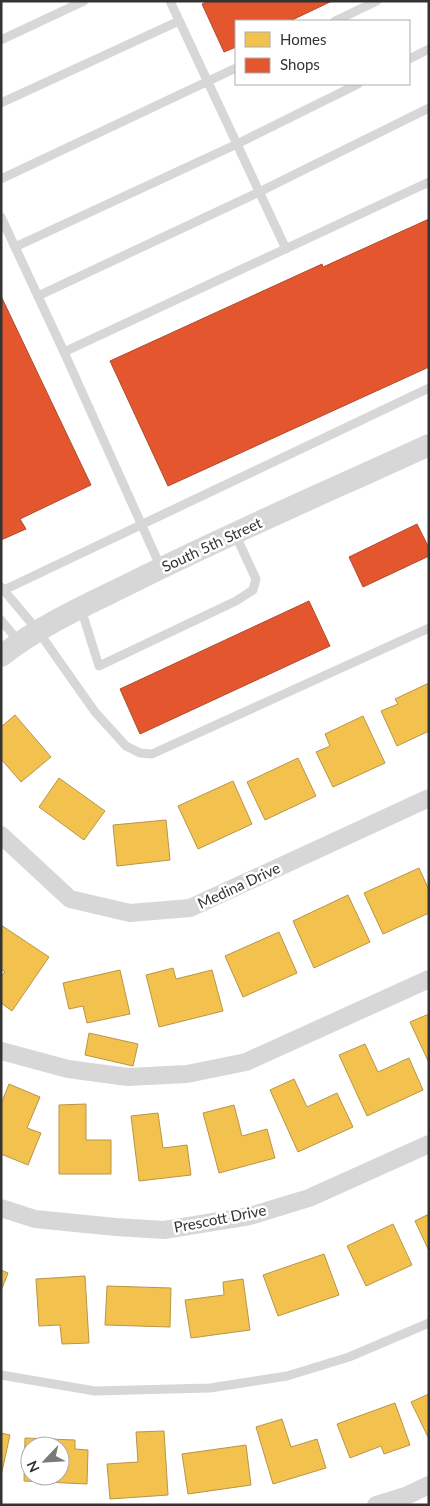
<svg xmlns="http://www.w3.org/2000/svg" width="430" height="1506" font-family="Lato,sans-serif">
	<style>
		.homes { fill: #f2c14e; stroke: #b99646; fill-rule: evenodd }
		.shops { fill: #e4572e; stroke: #af4c30 }
		.lines { fill: none; stroke-linecap: round; stroke-linejoin: round }
		.service { stroke: #d7d7d7; stroke-width: 9 }
		.minor { stroke: #d7d7d7; stroke-width: 18 }
		.tertiary { stroke: #d7d7d7; stroke-width: 22 }
		.labels { text-anchor: middle; stroke-width: 5; stroke-linejoin: round; paint-order: stroke }
		.street-label { font-size: 15px; fill: #333; stroke: #fff }
	</style>
	<rect width="100%" height="100%" fill="#fff"/>
	<g class="homes">
		<polygon points="429,683 429,731 397,746 381,711 398,704 395,699"/>
		<polygon points="15,715 51,757 21,782 1,759 1,727"/>
		<polygon points="363,716 385,763 333,787 316,752 330,746 325,734"/>
		<polygon points="298,758 316,796 265,820 247,782"/>
		<polygon points="59,778 105,811 84,840 39,807"/>
		<polygon points="233,781 252,824 198,849 178,806"/>
		<polygon points="166,820 170,860 117,866 113,825"/>
		<polygon points="419,868 429,890 429,913 383,934 364,893"/>
		<polygon points="348,895 370,942 314,968 293,921"/>
		<polygon points="1,925 49,957 12,1011 1,1003 1,977 5,972 1,969"/>
		<polygon points="279,932 297,973 243,997 225,956"/>
		<polygon points="173,968 176,979 212,970 223,1011 159,1027 146,975"/>
		<polygon points="120,970 130,1014 87,1023 83,1006 69,1009 63,983"/>
		<polygon points="429,1014 429,1063 410,1022"/>
		<polygon points="89,1033 138,1044 133,1066 85,1055"/>
		<polygon points="365,1044 378,1072 409,1058 423,1090 367,1116 339,1055"/>
		<polygon points="294,1079 307,1107 337,1093 353,1127 298,1152 270,1090"/>
		<polygon points="9,1084 40,1097 27,1128 41,1133 28,1165 1,1154 1,1104"/>
		<polygon points="86,1104 86,1140 111,1140 111,1174 59,1174 59,1105"/>
		<polygon points="234,1105 242,1136 267,1129 275,1158 219,1173 203,1113"/>
		<polygon points="158,1113 163,1148 187,1145 191,1175 139,1181 131,1116"/>
		<polygon points="429,1214 429,1251 415,1221"/>
		<polygon points="393,1224 412,1265 366,1286 347,1246"/>
		<polygon points="324,1254 339,1295 278,1316 263,1275"/>
		<polygon points="1,1270 8,1273 1,1291"/>
		<polygon points="85,1276 89,1343 62,1344 60,1325 39,1326 36,1279"/>
		<polygon points="243,1279 250,1330 191,1338 185,1300 224,1295 223,1282"/>
		<polygon points="107,1286 171,1288 170,1327 105,1325"/>
		<polygon points="429,1394 429,1437 428,1437 411,1402"/>
		<polygon points="395,1403 410,1445 384,1454 381,1446 350,1458 337,1424"/>
		<polygon points="282,1419 291,1447 317,1439 326,1468 273,1484 256,1427"/>
		<polygon points="164,1431 168,1495 110,1499 107,1464 138,1462 136,1432"/>
		<polygon points="1,1433 10,1435 1,1476"/>
		<path d="M25 1438 75 1440V1449L88 1450 87 1484 24 1481ZM30 1446H60V1476H30Z"/>
		<polygon points="246,1445 251,1485 188,1494 182,1454"/>
	</g>
	<g class="shops">
		<polygon points="208,1 332,1 290,21 236,21 236,47 224,52 202,4"/>
		<polygon points="429,219 429,367 168,486 110,361 322,264 323,267"/>
		<polygon points="1,296 91,485 20,519 26,529 1,540"/>
		<polygon points="417,524 429,548 429,556 363,587 349,557"/>
		<polygon points="309,601 330,646 140,734 120,689"/>
	</g>
	<g class="lines">
		<g class="service">
			<polyline points="170,1 286,249"/>
			<polyline points="335,21 377,1"/>
			<polyline points="1,40 84,1"/>
			<polyline points="409,59 429,49"/>
			<polyline points="1,103 179,21"/>
			<polyline points="1,179 236,68"/>
			<polyline points="1,217 64,352"/>
			<polyline points="15,247 237,144 358,84"/>
			<polyline points="38,296 259,192 429,108"/>
			<polyline points="161,568 64,352 429,182"/>
			<polyline points="1,587 38,631 95,712 126,746 140,753 152,754 429,628"/>
			<polyline points="4,590 429,388"/>
			<polyline points="81,609 99,666 236,601 253,590 256,579 235,534"/>
			<polyline points="1,620 19,642"/>
			<polyline points="1,1375 95,1391 210,1388 287,1376 349,1357 429,1323"/>
		</g>
		<g class="minor">
			<polyline points="1,835 70,899 130,913 190,908 429,798"/>
			<polyline points="1,1051 68,1069 128,1077 187,1074 246,1062 429,979"/>
			<polyline points="1,1208 35,1219 116,1227 164,1230 250,1216 309,1198 429,1144"/>
			<polyline points="376,1505 408,1495 429,1485"/>
		</g>
		<path class="tertiary" d="M1 656C42 624 91 603 137 580 233 532 331 490 429 445"/>
	</g>
	<g class="labels">
		<g class="street-label">
			<text transform="translate(212 545) rotate(-25)" y="5">South 5th Street</text>
			<text transform="translate(239 886) rotate(-25)" y="5">Medina Drive</text>
			<text transform="translate(220 1219) rotate(-11)" y="5">Prescott Drive</text>
		</g>
	</g>
	<rect width="430" height="1506" fill="none" stroke="#333333" stroke-width="5"/>
	<rect x="235" y="20" width="175" height="65" fill="#ffffff" stroke="#adadad"/>
	<rect x="245" y="32" width="25" height="15" fill="#f2c14e" stroke="#adadad"/>
	<text x="280" y="45" font-size="15" fill="#333333">Homes</text>
	<rect x="245" y="58" width="25" height="15" fill="#e4572e" stroke="#adadad"/>
	<text x="280" y="70" font-size="15" fill="#333333">Shops</text>
	<g transform="translate(45 1461) rotate(245)"><circle r="24" fill="#ffffff" stroke="#adadad"/>
	<path d="M0-4L9 19L0 12L-9 19Z" fill="#7a7a7a"/>
	<text y="-8" font-size="14" font-weight="bold" text-anchor="middle" fill="#333333">N</text>
	</g>
</svg>
